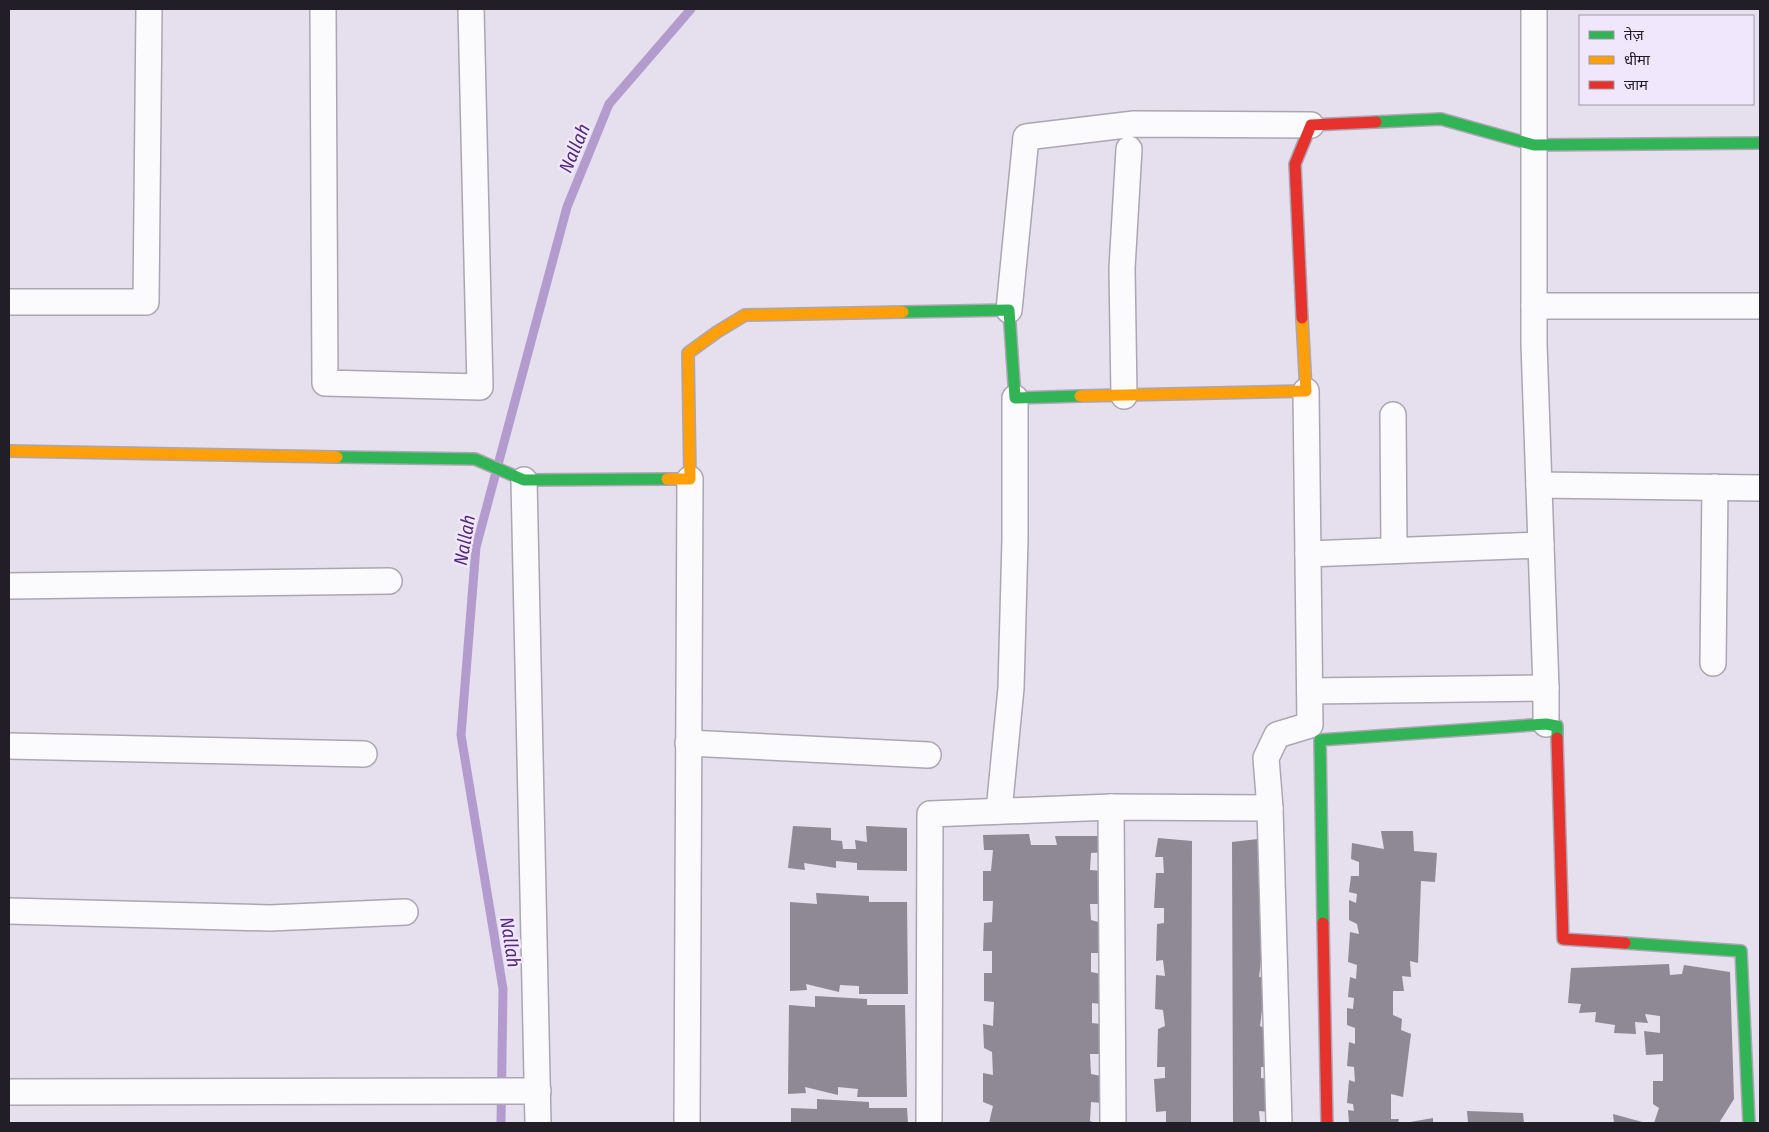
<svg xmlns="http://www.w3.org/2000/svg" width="1769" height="1132" font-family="'Fira Sans Condensed','Noto Sans Devanagari',sans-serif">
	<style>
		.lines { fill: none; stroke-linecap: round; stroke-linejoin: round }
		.stream { stroke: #b39bce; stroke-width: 9 }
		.building { fill: #8e8994 }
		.street-casing { stroke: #aba6b2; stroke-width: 28 }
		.fast-casing { stroke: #aba6b2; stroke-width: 14 }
		.slow-casing { stroke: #aba6b2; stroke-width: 14 }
		.jam-casing { stroke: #aba6b2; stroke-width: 14 }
		.street { stroke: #fbfafc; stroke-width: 25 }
		.fast { stroke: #30b455; stroke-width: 11 }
		.slow { stroke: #ff9f0a; stroke-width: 11 }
		.jam { stroke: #e5322d; stroke-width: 11 }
		.labels { text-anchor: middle; stroke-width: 5; stroke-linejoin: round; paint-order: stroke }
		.water-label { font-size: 19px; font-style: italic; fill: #562c7d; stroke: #f0e7fd }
	</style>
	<rect width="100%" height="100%" fill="#e5dfee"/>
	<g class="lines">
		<polyline class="stream" points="501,1123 503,989 461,735 476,547 567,207 609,104 691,9"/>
	</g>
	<g class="building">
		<polygon points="793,826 831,828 831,840 842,841 843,849 856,849 855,840 867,842 866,826 907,828 907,871 857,870 857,863 836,861 836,868 804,863 805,870 788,868"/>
		<polygon points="1381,831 1413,831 1414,851 1437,853 1435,882 1421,881 1418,963 1410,961 1411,977 1402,976 1404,991 1393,991 1393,1015 1402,1019 1401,1030 1411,1034 1403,1097 1391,1094 1391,1119 1399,1119 1398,1123 1349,1123 1348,1110 1354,1111 1353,1104 1347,1103 1349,1080 1355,1082 1354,1067 1347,1066 1349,1042 1355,1044 1355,1028 1347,1025 1347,1008 1353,1009 1354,998 1348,997 1350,977 1356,979 1357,965 1348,962 1350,932 1359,934 1357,924 1349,920 1349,900 1356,903 1357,894 1349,892 1351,876 1359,876 1359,862 1351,859 1352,843 1384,849"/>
		<polygon points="1029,834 1031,845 1057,845 1055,836 1103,836 1105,852 1091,853 1090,870 1102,871 1103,904 1090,904 1091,920 1102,923 1102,953 1091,953 1091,972 1101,974 1102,1004 1092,1003 1092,1023 1101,1024 1099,1054 1090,1054 1091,1074 1101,1076 1102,1103 1091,1102 1090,1121 1095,1123 989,1123 993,1106 983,1102 983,1073 993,1075 992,1052 984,1048 983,1024 993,1026 994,1002 984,1001 984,973 992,973 992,951 983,951 984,923 992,922 993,901 983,901 983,871 991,871 993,850 984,850 983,835"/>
		<polygon points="1158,838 1192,841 1191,1123 1166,1123 1166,1111 1156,1112 1154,1079 1165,1078 1165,1067 1157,1067 1158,1029 1165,1026 1163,1010 1155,1009 1156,975 1165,976 1163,960 1156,961 1157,924 1164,923 1164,908 1154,908 1156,873 1164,873 1163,857 1155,857"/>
		<polygon points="1266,838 1260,923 1268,924 1269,961 1261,961 1259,977 1268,976 1270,1009 1262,1010 1260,1026 1267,1029 1269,1067 1261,1067 1261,1078 1271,1079 1269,1112 1259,1111 1260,1123 1233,1123 1232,842"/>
		<polygon points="816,893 869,896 869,902 907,902 908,994 859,994 859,986 840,985 839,992 806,984 807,990 790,991 790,902 817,904"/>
		<polygon points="1669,964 1670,975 1682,974 1684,965 1730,972 1734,1099 1719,1123 1654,1123 1659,1108 1653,1104 1653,1081 1663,1081 1663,1054 1646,1055 1644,1031 1660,1033 1660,1016 1645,1014 1648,1023 1635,1022 1636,1034 1614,1033 1615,1025 1595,1022 1596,1012 1579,1013 1581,1004 1568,1003 1571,968"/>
		<polygon points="815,996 867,999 867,1005 905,1005 907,1097 857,1097 858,1089 838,1087 838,1095 805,1087 806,1093 788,1094 789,1005 815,1007"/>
		<polygon points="817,1099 869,1102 869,1108 907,1108 908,1123 791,1123 791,1108 817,1109"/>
		<polygon points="1467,1111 1523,1113 1524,1123 1468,1123"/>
		<polygon points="1613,1114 1646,1123 1614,1123"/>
		<polygon points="1433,1118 1433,1123 1410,1123 1410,1122"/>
	</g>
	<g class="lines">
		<g class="street-casing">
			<g id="street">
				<polyline points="323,9 325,383 480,387 471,9"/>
				<polyline points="1534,9 1534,344 1546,688 1546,724"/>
				<polyline points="9,302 146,302 149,9"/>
				<polyline points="1534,306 1760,306"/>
				<polyline points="1009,310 1026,137 1134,124 1311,125"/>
				<polyline points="1124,396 1122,268 1129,149"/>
				<polyline points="1393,415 1394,550"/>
				<polyline points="524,480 538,1123"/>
				<polyline points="1539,485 1760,488"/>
				<polyline points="1308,554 1541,545"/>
				<polyline points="9,586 389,581"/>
				<polyline points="1713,663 1715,487"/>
				<polyline points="1310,691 1546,688"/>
				<polyline points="688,743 928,755"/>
				<polyline points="9,746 364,754"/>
				<polyline points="1111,807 1113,1123"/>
				<polyline points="1270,808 1279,1123"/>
				<polyline points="999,811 1011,688 1015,540 1015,398"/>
				<polyline points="9,911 270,918 405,912"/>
				<polyline points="9,1092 538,1091"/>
				<polyline points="687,1123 690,479"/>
				<polyline points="929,1123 930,814 1111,807 1270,808 1266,758 1277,735 1310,725 1306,391"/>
			</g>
		</g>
		<g class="fast-casing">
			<g id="fast">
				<polyline points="1376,122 1441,119 1534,145 1760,143"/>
				<polyline points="903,312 1009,310 1015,398 1080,396"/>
				<polyline points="337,457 475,459 524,480 667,479"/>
				<polyline points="1323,923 1320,740 1546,724 1557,726 1557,738"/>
				<polyline points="1625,943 1741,951 1749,1123"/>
			</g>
		</g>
		<g class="slow-casing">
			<g id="slow">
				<polyline points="1080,396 1306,391 1302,318"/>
				<polyline points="9,451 337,457"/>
				<polyline points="667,479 690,479 688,353 717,332 745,315 903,312"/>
			</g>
		</g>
		<g class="jam-casing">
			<g id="jam">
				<polyline points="1302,318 1295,164 1311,125 1376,122"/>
				<polyline points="1557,738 1563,939 1625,943"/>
				<polyline points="1323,923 1327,1123"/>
			</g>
		</g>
		<use href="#street" class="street"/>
		<use href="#fast" class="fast"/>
		<use href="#slow" class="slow"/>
		<use href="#jam" class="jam"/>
	</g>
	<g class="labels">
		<g class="water-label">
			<text transform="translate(574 148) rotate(-67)" y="7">Nallah</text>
			<text transform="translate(464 540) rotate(-80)" y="7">Nallah</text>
			<text transform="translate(511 942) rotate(81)" y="7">Nallah</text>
		</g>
	</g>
	<rect width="1769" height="1132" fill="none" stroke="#221e28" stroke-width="20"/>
	<rect x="1579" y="15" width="175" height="90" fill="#f0e7fd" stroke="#9e97a8"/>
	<rect x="1589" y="31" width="25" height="8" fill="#30b455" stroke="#9e97a8"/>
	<text x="1624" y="40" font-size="15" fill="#221e28">तेज़</text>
	<rect x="1589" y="56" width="25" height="8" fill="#ff9f0a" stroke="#9e97a8"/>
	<text x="1624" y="65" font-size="15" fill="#221e28">धीमा</text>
	<rect x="1589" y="81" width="25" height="8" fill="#e5322d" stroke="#9e97a8"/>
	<text x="1624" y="90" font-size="15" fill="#221e28">जाम</text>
</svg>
